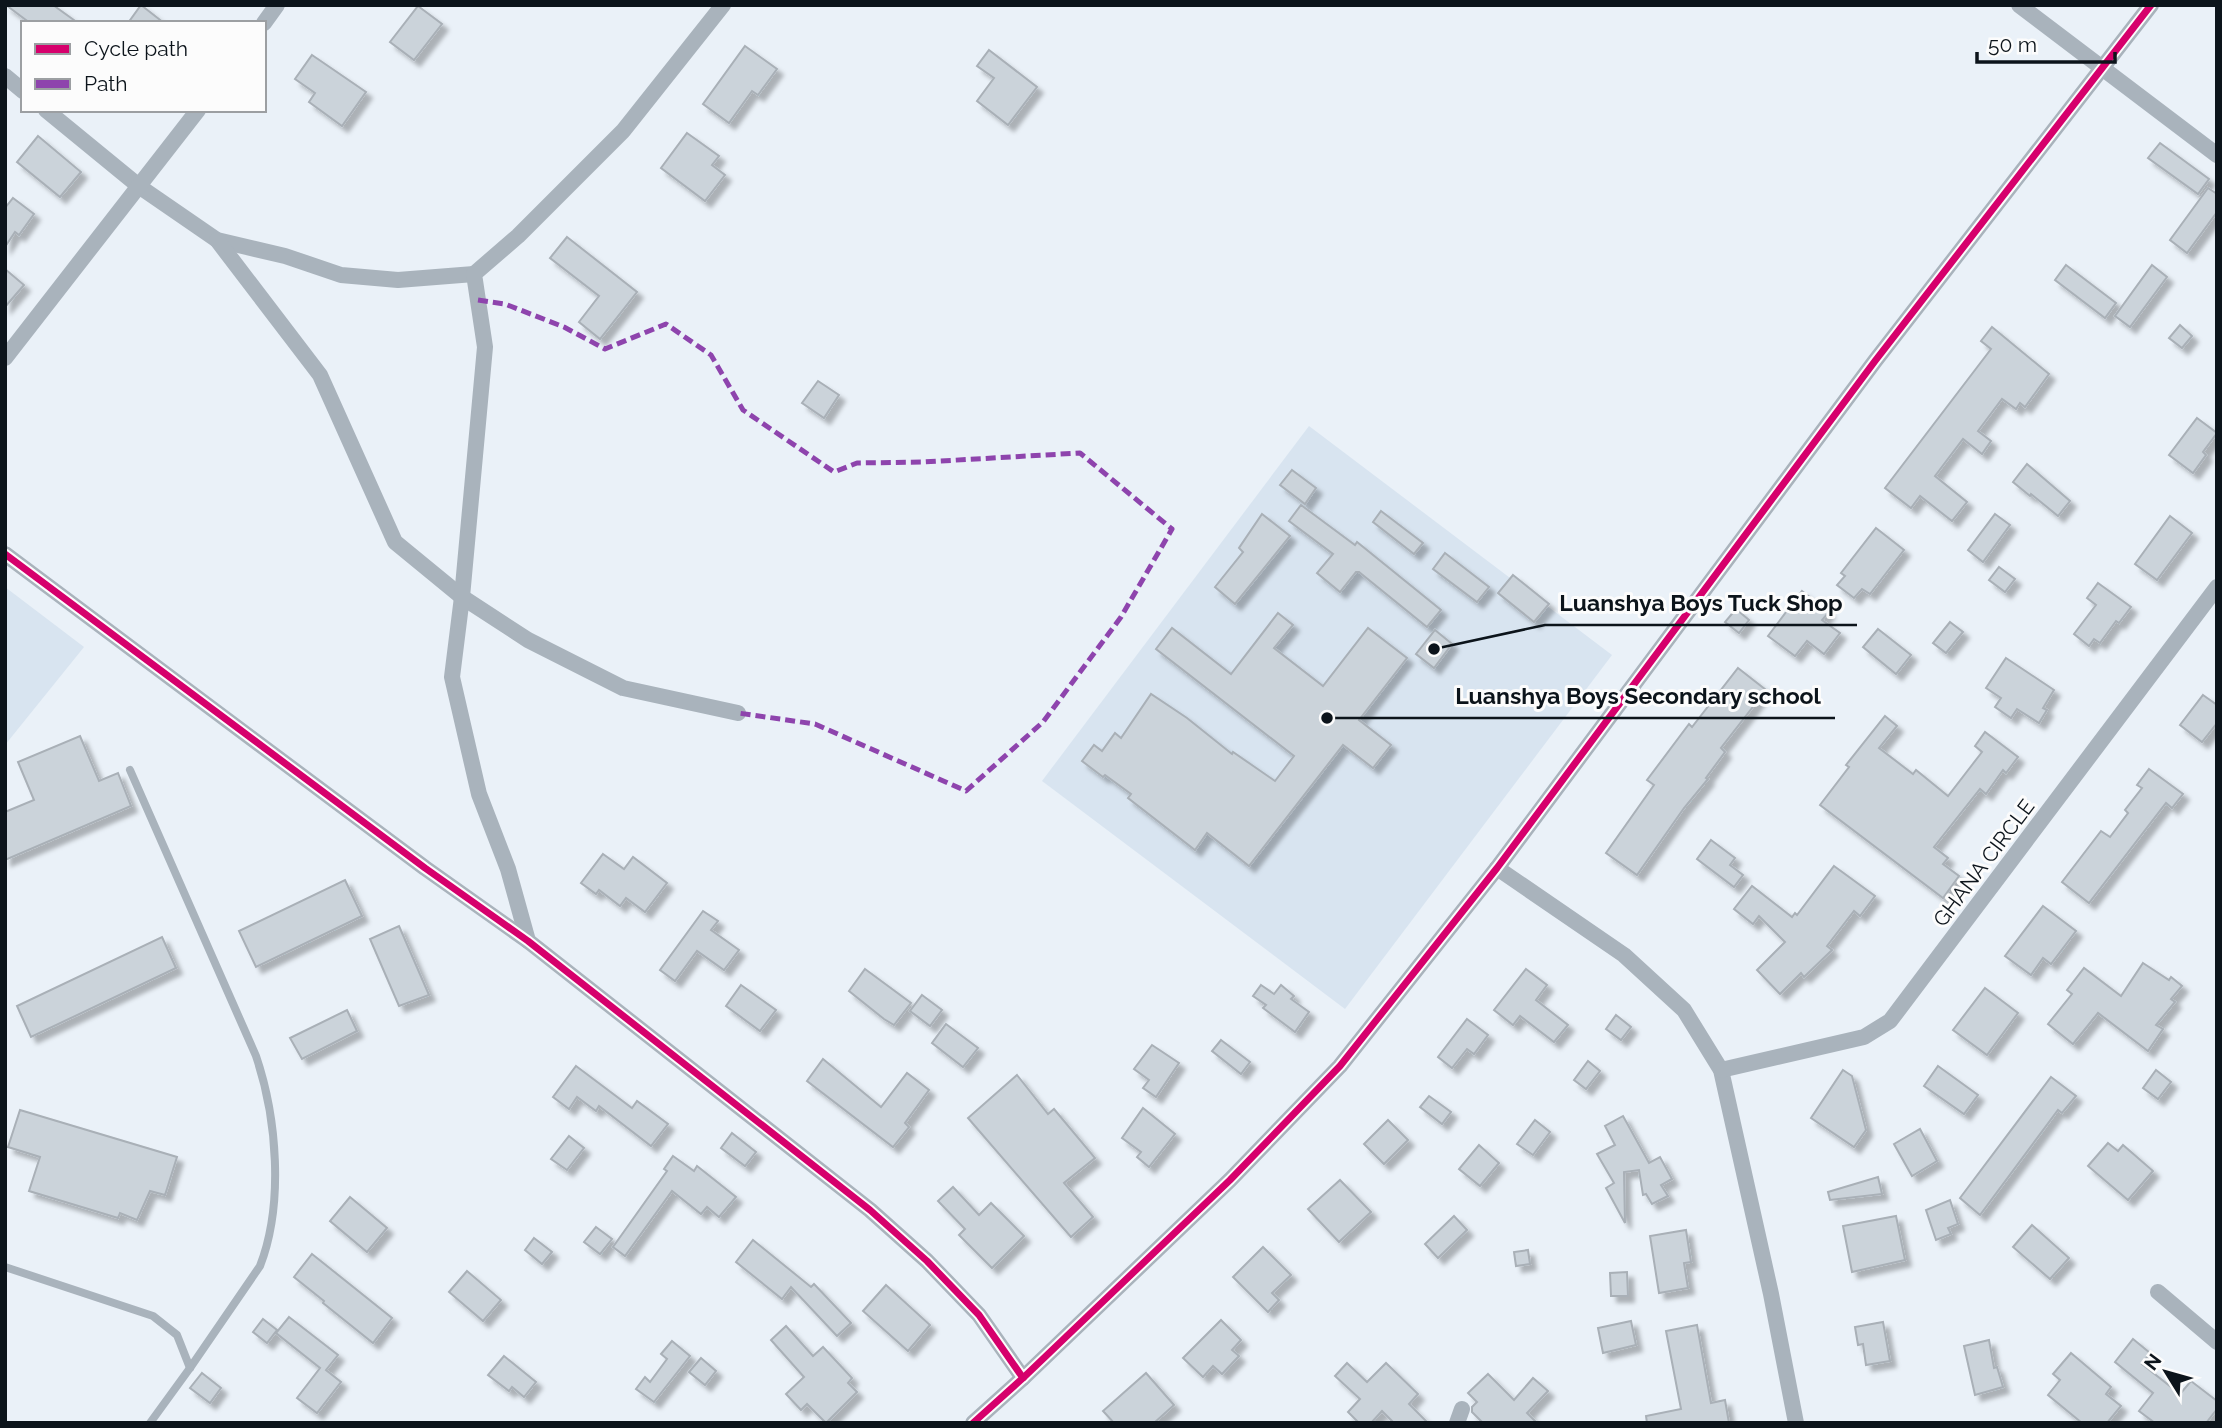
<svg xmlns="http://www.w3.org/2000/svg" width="2222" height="1428" font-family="Raleway,sans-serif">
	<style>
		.built { fill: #d8e4f0 }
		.building { fill: #cbd3da; stroke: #a9b0b7; stroke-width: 2; filter: url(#shadow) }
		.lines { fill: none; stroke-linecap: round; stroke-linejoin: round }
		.lane { stroke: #a9b3bc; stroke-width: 8 }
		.street { stroke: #a9b3bc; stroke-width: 16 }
		.quiet { stroke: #8e44ad; stroke-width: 5; stroke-dasharray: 10 5; stroke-linecap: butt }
		.cycleway-casing { stroke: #fcfcfc; stroke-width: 11 }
		.cycleway { stroke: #d6006c; stroke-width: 7 }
		.labels { text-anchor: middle; stroke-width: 6; stroke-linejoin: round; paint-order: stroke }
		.street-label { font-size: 21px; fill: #0c141b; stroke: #fcfcfc }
		.leader { fill: none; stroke: #0c141b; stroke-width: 2.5 }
		.callout-dot { fill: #0c141b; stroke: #fcfcfc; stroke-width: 2.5 }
		.callout-label { font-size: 23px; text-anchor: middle; font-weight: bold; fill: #0c141b; stroke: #fcfcfc; stroke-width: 6; stroke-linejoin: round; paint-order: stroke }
	</style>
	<defs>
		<filter id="shadow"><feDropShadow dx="6" dy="6" stdDeviation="2" flood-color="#0004"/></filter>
	</defs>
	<rect width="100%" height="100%" fill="#eaf1f8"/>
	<g class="built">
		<polygon points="1309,426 1612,655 1345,1009 1042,781"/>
		<polygon points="5,587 84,647 5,745"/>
	</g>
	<g class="building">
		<polygon points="6,5 53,5 78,23 30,23"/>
		<polygon points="141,5 164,23 128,23"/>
		<polygon points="418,6 442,24 414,60 390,42"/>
		<polygon points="745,46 777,69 758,95 752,91 729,123 703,104"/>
		<polygon points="989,50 1037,87 1008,125 977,101 994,78 977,66"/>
		<polygon points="312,55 366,92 342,126 309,102 315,93 295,79"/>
		<polygon points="687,133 719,156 712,165 725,175 705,201 661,168"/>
		<polygon points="38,136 81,172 60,197 17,162"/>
		<polygon points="2160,143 2209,179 2198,194 2148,158"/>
		<polygon points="2208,188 2217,194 2217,212 2187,253 2170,240"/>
		<polygon points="13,198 34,214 19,235 15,232 5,247 5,208"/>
		<polygon points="567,237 637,292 600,339 579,322 599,296 550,258"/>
		<polygon points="2066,265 2116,303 2105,318 2055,280"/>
		<polygon points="2152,265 2167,277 2130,327 2115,316"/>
		<polygon points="5,269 24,285 5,307"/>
		<polygon points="2180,325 2192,336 2182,348 2169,338"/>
		<polygon points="1992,327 2049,374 2025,407 2020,403 2016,409 2002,399 1978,431 1991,441 1982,454 1963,439 1935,476 1967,502 1952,521 1920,496 1911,508 1885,488 1991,349 1981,341"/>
		<polygon points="818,381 839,395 824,418 802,403"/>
		<polygon points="2197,418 2217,433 2203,452 2206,455 2193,473 2169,455"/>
		<polygon points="2027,464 2070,501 2058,516 2031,494 2030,496 2013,482"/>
		<polygon points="1292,470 1316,488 1305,504 1280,485"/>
		<polygon points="1301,505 1355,545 1357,542 1441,610 1427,627 1359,572 1356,572 1340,592 1317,573 1333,554 1289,521"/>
		<polygon points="1381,511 1423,543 1414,554 1373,522"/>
		<polygon points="1262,514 1290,536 1235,604 1215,587 1243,552 1239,548"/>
		<polygon points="1995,514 2010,525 1983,562 1968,550"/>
		<polygon points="2170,516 2192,533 2157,580 2135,564"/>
		<polygon points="1876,528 1904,550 1870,594 1862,589 1854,598 1837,585 1845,576 1841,573"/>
		<polygon points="1445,553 1489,587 1477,602 1433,569"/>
		<polygon points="1999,567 2015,579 2005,592 1989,580"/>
		<polygon points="1513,575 1549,604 1534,622 1498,593"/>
		<polygon points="2098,583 2131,607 2119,623 2116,621 2100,643 2094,639 2089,646 2074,634 2096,605 2087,598"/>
		<polygon points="1802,591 1829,612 1822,620 1840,633 1824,654 1807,641 1795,656 1768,636"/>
		<polygon points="1736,609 1749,620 1739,633 1725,622"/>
		<polygon points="1278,613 1293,625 1274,648 1323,686 1368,628 1407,658 1359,720 1391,745 1373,768 1343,745 1249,866 1207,833 1195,850 1128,798 1131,794 1105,775 1103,777 1082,761 1094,745 1102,751 1115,733 1121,738 1151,694 1187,718 1232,754 1233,752 1275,781 1294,756 1156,649 1172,628 1231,674"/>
		<polygon points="1950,622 1963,632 1946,653 1933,643"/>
		<polygon points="1878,629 1911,655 1896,674 1863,647"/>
		<polygon points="1435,630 1452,644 1434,668 1416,654"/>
		<polygon points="2006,658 2054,690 2043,708 2047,710 2039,723 2017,709 2011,718 1995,707 2001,698 1986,688"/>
		<polygon points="1738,668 1766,690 1721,748 1725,752 1706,778 1708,779 1684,808 1637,875 1606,853 1654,785 1647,780 1689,724 1692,727"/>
		<polygon points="2203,695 2217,705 2217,723 2202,742 2180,725"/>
		<polygon points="1885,716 1897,726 1879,748 1913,774 1916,770 1948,796 1982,752 1975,746 1985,732 2018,757 2006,773 2003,770 1986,794 1980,789 1934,847 1948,858 1943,864 1959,876 1943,898 1820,805 1849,767 1846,765"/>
		<polygon points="80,736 99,781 118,773 131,806 5,860 5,812 34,800 18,762"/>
		<polygon points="2149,769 2183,794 2172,808 2166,803 2089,903 2062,882 2101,831 2110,837 2128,813 2125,810 2142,788 2137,785"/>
		<polygon points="1711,840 1735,858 1730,865 1743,875 1734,887 1697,859"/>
		<polygon points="603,854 624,869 633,857 667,883 645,912 626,898 620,906 599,890 596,894 581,883"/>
		<polygon points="1834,866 1875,896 1860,916 1854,911 1827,946 1832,950 1804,977 1801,973 1780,994 1757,970 1785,942 1759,916 1753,924 1734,909 1752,886 1792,917 1795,913 1797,915"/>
		<polygon points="345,880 362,916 256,967 239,931"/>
		<polygon points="2043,906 2076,931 2051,964 2043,958 2031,975 2005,956"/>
		<polygon points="703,911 718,921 711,930 739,950 724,970 697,951 675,981 660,970"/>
		<polygon points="399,926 429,995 399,1006 370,939"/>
		<polygon points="162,937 176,968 31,1037 17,1006"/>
		<polygon points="2143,963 2169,980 2171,977 2182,986 2171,999 2175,1002 2156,1025 2163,1029 2148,1051 2098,1013 2073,1044 2048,1024 2072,994 2067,990 2084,968 2121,996"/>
		<polygon points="865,969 911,1003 894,1025 884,1019 849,991"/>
		<polygon points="1526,969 1547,985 1536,1000 1568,1025 1554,1042 1520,1016 1513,1025 1494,1010"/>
		<polygon points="741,985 776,1010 760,1031 726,1006"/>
		<polygon points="1261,985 1274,994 1281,985 1294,996 1291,999 1309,1012 1295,1032 1263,1008 1266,1005 1253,996"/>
		<polygon points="1985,988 2018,1013 1987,1055 1953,1030"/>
		<polygon points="922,995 942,1010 930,1026 910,1011"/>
		<polygon points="347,1010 357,1031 302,1059 290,1038"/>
		<polygon points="1616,1015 1631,1027 1621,1040 1606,1029"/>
		<polygon points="1467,1019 1488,1035 1474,1054 1467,1049 1452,1068 1438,1057"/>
		<polygon points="946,1024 978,1048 963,1067 932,1043"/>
		<polygon points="1221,1040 1250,1062 1241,1074 1212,1051"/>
		<polygon points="1152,1045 1179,1063 1156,1097 1143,1088 1149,1080 1134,1069"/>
		<polygon points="823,1059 881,1107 907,1073 929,1090 905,1123 909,1127 893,1147 807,1081"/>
		<polygon points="1588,1061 1600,1071 1586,1089 1574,1080"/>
		<polygon points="576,1066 632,1108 637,1101 668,1124 651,1146 599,1106 596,1111 577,1097 569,1109 553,1097"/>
		<polygon points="1938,1066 1978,1095 1964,1114 1924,1086"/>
		<polygon points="1843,1070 1852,1076 1866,1130 1854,1147 1811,1118"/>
		<polygon points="2156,1070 2171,1082 2158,1099 2143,1088"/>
		<polygon points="1017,1075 1048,1114 1054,1109 1095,1158 1064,1183 1093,1217 1071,1237 968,1118"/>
		<polygon points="2051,1077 2076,1096 2062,1113 2058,1110 1980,1215 1960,1198"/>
		<polygon points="1429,1096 1451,1112 1442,1124 1420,1107"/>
		<polygon points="1143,1108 1175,1134 1149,1167 1137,1157 1141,1152 1122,1138"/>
		<polygon points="20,1110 177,1157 165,1195 150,1191 137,1220 120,1213 118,1218 29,1191 40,1157 8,1147"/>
		<polygon points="1623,1116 1649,1163 1660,1157 1672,1179 1661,1185 1668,1196 1652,1204 1646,1194 1643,1195 1639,1170 1624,1172 1625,1223 1606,1188 1614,1183 1597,1154 1615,1145 1605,1126"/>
		<polygon points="1388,1120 1408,1140 1384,1164 1364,1144"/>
		<polygon points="1535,1120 1550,1132 1533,1155 1517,1144"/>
		<polygon points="1920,1129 1937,1161 1912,1176 1894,1144"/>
		<polygon points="732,1133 756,1152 745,1166 721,1148"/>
		<polygon points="569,1136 584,1148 567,1170 551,1159"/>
		<polygon points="2108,1143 2118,1151 2123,1145 2153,1171 2128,1200 2088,1166"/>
		<polygon points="1479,1145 1499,1163 1480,1186 1459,1169"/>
		<polygon points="673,1156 694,1171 697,1166 736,1197 719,1217 707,1207 701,1214 672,1191 625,1256 613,1247 667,1171 664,1169"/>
		<polygon points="1878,1177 1882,1194 1830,1200 1828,1192"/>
		<polygon points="1340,1180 1371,1212 1339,1242 1308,1209"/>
		<polygon points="953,1187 979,1215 991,1203 1024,1236 992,1268 959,1235 965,1229 938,1201"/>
		<polygon points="350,1197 387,1228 367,1252 330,1221"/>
		<polygon points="1950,1200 1958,1224 1948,1228 1951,1234 1936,1240 1926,1210"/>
		<polygon points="1454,1216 1467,1230 1438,1258 1425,1244"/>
		<polygon points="1896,1216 1905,1260 1852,1272 1843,1226"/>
		<polygon points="2032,1225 2069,1258 2050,1279 2013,1247"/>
		<polygon points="596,1227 612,1239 600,1254 584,1242"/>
		<polygon points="1686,1230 1691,1262 1684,1263 1688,1288 1659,1293 1650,1236"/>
		<polygon points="534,1238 552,1252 542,1264 525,1250"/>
		<polygon points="753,1240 811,1287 814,1284 851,1323 837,1336 791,1287 782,1299 736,1262"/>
		<polygon points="1263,1247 1291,1275 1272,1293 1279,1300 1268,1312 1233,1277"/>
		<polygon points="1528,1250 1530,1264 1516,1266 1514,1252"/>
		<polygon points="312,1254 392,1318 373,1343 323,1303 324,1301 294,1277"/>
		<polygon points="467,1271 501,1300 483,1321 449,1292"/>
		<polygon points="1627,1272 1628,1296 1611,1296 1610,1273"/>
		<polygon points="886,1285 930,1325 908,1351 863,1311"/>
		<polygon points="289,1317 338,1355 326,1370 341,1382 317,1413 297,1398 320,1368 276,1333"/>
		<polygon points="263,1319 277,1330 267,1343 253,1332"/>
		<polygon points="1221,1320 1241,1340 1232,1350 1239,1356 1222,1374 1213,1366 1203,1377 1183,1358"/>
		<polygon points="1631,1321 1636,1345 1603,1353 1598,1328"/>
		<polygon points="1883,1322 1890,1361 1866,1365 1863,1344 1858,1345 1855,1327"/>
		<polygon points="1697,1325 1711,1403 1725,1400 1729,1423 1647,1423 1646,1416 1681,1409 1666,1331"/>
		<polygon points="786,1326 813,1356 823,1347 852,1378 848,1383 857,1392 826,1423 807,1404 801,1410 786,1394 804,1377 771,1340"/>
		<polygon points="2133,1339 2150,1353 2142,1364 2180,1394 2191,1381 2217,1401 2217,1409 2206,1423 2155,1423 2139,1411 2153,1393 2115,1362"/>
		<polygon points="1989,1340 1994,1368 1997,1367 2003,1387 1975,1395 1964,1346"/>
		<polygon points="672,1341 690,1356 654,1402 636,1389 645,1377 650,1382 667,1359 661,1354"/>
		<polygon points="2071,1353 2111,1387 2106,1394 2121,1406 2107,1423 2082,1423 2048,1395 2060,1380 2053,1374"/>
		<polygon points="504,1356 536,1382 524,1397 512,1387 509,1391 488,1375"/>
		<polygon points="701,1358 716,1371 705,1385 689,1372"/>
		<polygon points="1347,1363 1367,1382 1386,1363 1418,1394 1409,1404 1428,1423 1394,1423 1382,1411 1371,1423 1359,1423 1348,1412 1360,1399 1335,1376"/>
		<polygon points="202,1373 221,1388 210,1403 190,1388"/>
		<polygon points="1146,1373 1174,1405 1154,1423 1114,1423 1103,1411"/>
		<polygon points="1488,1374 1514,1400 1533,1378 1548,1391 1527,1413 1537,1423 1483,1423 1472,1412 1472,1407 1477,1402 1468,1393"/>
	</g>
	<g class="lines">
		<g class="lane">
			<path d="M130 770 256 1056C277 1118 284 1204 260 1266L190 1368 150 1423"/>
			<polyline points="5,1267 153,1316 177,1335 190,1368"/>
		</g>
		<g class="street">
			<polyline points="2019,5 2217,155"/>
			<polyline points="264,23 277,5"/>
			<polyline points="5,76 23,91"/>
			<polyline points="46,110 140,187 217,240 285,256 341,275 398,280 474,274"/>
			<polyline points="217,240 320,375 395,542 462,597 528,640 623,688 738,713"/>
			<polyline points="5,358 198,110"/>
			<polyline points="5,554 425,868 528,941 870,1210 927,1261 979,1315 1023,1378"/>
			<polyline points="1497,868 1624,955 1684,1010 1721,1070 1771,1294 1796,1423"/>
			<polyline points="528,941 508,869 479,794 452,677 462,597 485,347 474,274 518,236 623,131 723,5"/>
			<polyline points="1721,1070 1864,1037 1890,1021 2217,587"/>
			<polyline points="2158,1292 2217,1342"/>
			<polyline points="973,1423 1023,1378 1230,1180 1340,1066 1497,868 1875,361 2151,5"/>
			<polyline points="1457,1423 1462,1409"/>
		</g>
		<polyline class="quiet" points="478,300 505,304 564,327 605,349 666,324 711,355 743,410 834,472 857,463 923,462 1080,453 1172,529 1121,617 1043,722 966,791 815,724 738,713"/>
		<g class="cycleway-casing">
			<g id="cycleway">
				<polyline points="5,554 425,868 528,941 870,1210 927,1261 979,1315 1023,1378"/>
				<polyline points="973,1423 1023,1378 1230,1180 1340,1066 1497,868 1875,361 2151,5"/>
			</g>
		</g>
		<use href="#cycleway" class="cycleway"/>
	</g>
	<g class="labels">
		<g class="street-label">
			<text transform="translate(1984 863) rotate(-53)" y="7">GHANA CIRCLE</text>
		</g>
	</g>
	<path class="leader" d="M1434 649L1545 625H1857M1327 718L1441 718H1835"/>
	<g class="callout-dot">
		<circle cx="1434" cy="649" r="7"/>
		<circle cx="1327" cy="718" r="7"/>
	</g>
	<g class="callout-label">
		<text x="1701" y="611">Luanshya Boys Tuck Shop</text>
		<text x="1638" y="704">Luanshya Boys Secondary school</text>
	</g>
	<rect width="2222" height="1428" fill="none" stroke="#0c141b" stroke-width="14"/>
	<rect x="21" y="21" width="245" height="91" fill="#fcfcfc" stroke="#9c9fa2" stroke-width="2"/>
	<rect x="35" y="44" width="35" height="10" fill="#d6006c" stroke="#9c9fa2" stroke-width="2"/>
	<text x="84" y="56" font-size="21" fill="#0c141b">Cycle path</text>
	<rect x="35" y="79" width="35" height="10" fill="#8e44ad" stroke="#9c9fa2" stroke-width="2"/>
	<text x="84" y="91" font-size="21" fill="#0c141b">Path</text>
	<g transform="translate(2166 1372) rotate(307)" stroke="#fcfcfc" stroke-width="5" paint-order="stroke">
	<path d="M0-5L12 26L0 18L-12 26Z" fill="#0c141b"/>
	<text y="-10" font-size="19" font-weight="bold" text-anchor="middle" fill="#0c141b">N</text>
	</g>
	<path d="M1977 52v10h138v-10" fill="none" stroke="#0c141b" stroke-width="3.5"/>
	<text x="1988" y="52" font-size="21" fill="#0c141b" stroke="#fcfcfc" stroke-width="5" paint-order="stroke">50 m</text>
</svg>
